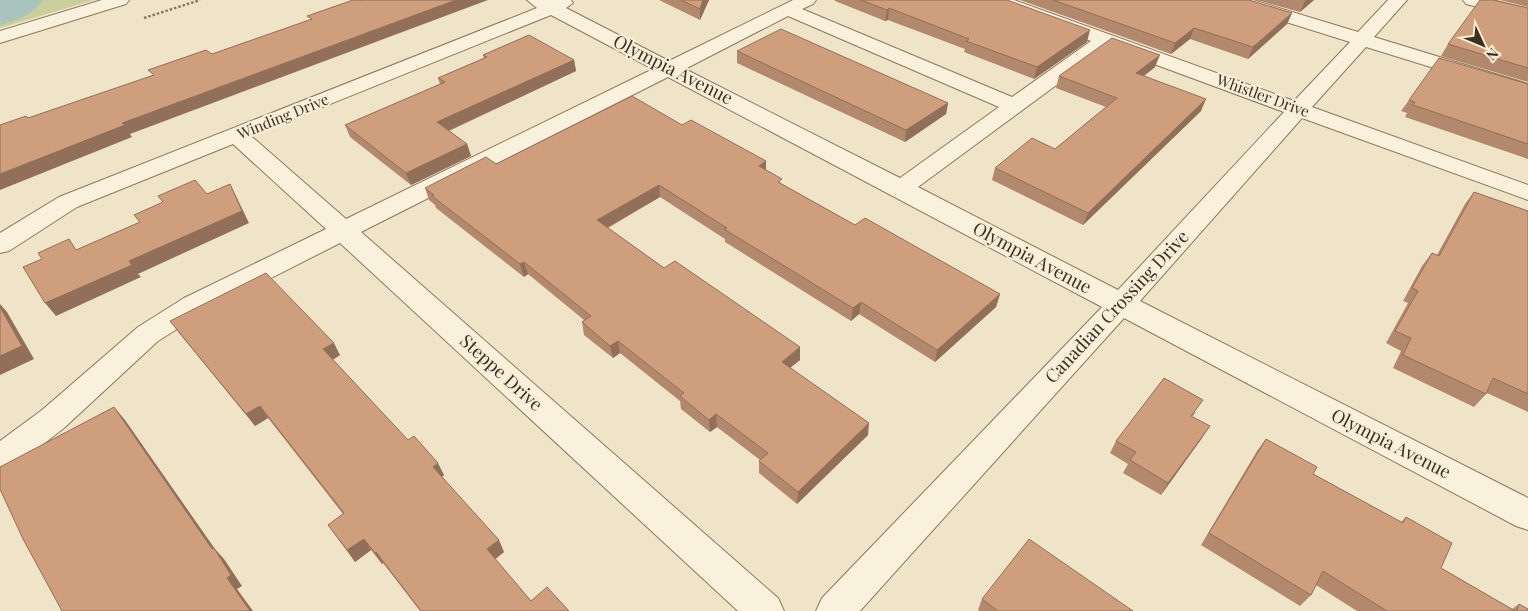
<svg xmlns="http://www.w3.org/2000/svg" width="1528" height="611" font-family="'Playfair Display',serif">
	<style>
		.green { fill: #c9cf9b }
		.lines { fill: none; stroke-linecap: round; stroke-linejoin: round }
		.river { fill: #a9c4bc; fill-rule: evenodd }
		.minor-casing { stroke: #8d765c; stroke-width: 2 }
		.path { stroke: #8d765c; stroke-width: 2.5; stroke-dasharray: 2.5 2; stroke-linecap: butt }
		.minor { fill: #faf1dc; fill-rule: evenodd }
		.wall { fill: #b2896c }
		.shaded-wall { fill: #916f58 }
		.building { fill: #cf9f7d; stroke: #916f58 }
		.labels { text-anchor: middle; stroke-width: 4.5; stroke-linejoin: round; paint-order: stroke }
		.far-street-label { font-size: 15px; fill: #3d2e20; stroke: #f7eed8 }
		.street-label { font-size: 18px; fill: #3d2e20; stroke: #f7eed8 }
	</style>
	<rect width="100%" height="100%" fill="#f0e4c8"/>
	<polygon class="green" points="0,0 94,0 0,28"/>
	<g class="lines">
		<path class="river" d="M0 0H43C32 15 18 20 0 25Z"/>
		<g class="minor-casing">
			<g id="minor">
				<polygon points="102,0 129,0 126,4 0,43 0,31"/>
				<path d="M527 0H571L573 3 566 8 669 61 793 0H816L813 4 802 9 1012 97 1091 41 991 4 988 0H1014L1294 101 1350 42 1229 4 1226 0H1253L1358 32 1388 0H1407L1374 37 1528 84V97L1366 47 1312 107 1528 185V200L1302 118 1140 301 1528 498V530L1516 526 1124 318 860 611H816L822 598 1102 307 668 77 361 232 778 598 784 611H738L340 243 204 312 158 341 64 428 11 469 0 473V441L42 410 138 327 184 298 326 229 233 144 77 207 9 251 0 253V233L59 197 537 8ZM551 15 653 69 346 219 251 136ZM788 16 999 107 900 178 685 69ZM1108 47 1284 112 1118 290 918 187Z"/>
				<polygon points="1463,0 1492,0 1528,9 1528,20 1466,4"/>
			</g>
		</g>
		<polyline class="path" points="144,18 200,0"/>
		<use href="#minor" class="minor"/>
	</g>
	<g class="wall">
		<polygon points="659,0 709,0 700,20"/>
		<polygon points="835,0 1007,0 1087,42 1034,79 964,52 965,49 888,20 885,21 835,1"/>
		<polygon points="1020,0 1249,0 1292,13 1287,24 1248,59 1190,39 1171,54"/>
		<polygon points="1257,0 1314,0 1300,12"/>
		<polygon points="1500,0 1528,0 1528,7"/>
		<polygon points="1528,8 1528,82 1441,56 1448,44"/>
		<polygon points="737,51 948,103 946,114 905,142 737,63"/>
		<polygon points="483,55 574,60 576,71 449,131 467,144 471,156 411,185 350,137 345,125 440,84 438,78 484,58"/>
		<polygon points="1155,67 1144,76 1201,111 1083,225 992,180 995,168 1055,149 1106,107 1056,88 1059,76"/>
		<polygon points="1528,84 1528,159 1405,117 1407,113 1401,111 1409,100"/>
		<polygon points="766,161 766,170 782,184 855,225 1000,294 996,307 935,362 859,314 851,321 725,242 725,239 660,197 608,228 664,268 800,347 800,360 790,368 868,435 797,504 759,473 759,461 760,460 717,427 710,432 681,409 680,401 620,353 613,358 584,335 582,322 584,320 528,274 524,277 436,208 435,205 429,200 425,188 496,164"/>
		<polygon points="1474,192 1528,211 1528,412 1487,393 1474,407 1393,368 1401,351 1386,343 1408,303 1403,301 1422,266 1432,253 1437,255 1465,204"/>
		<polygon points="170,321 340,355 333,360 408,440 444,475 442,477 504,552 495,559 531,601 569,611 420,611 383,563 382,564 371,550 355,562 328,525 343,514 268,418 255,426 179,333"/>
		<polygon points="1196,412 1192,417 1202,438 1161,495 1123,473 1128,464 1110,453 1116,441"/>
		<polygon points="1266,439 1313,474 1401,522 1406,517 1441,568 1512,609 1519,604 1528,611 1357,611 1316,585 1311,595 1300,606 1201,545 1257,451"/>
		<polygon points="982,599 1133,611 979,611 978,610"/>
	</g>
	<g class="shaded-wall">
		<polygon points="456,0 488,0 130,134 132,137 0,190 0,174 122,123"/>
		<polygon points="703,0 709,0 700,20 700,9"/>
		<polygon points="1307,0 1314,0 1300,12 1305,1"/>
		<polygon points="889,8 888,20 885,21 887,10"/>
		<polygon points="1292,13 1287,24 1248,59 1253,47"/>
		<polygon points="1194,28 1190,39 1171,54 1175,43"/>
		<polygon points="1090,30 1087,42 1034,79 1037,67"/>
		<polygon points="1160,55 1155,67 1132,85 1136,73"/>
		<polygon points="574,60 576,71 441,134 437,122"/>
		<polygon points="1206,99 1201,111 1083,225 1088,213"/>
		<polygon points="948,103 946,114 905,142 906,130"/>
		<polygon points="467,144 471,156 411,185 406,173"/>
		<polygon points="766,161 766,174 759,166"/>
		<polygon points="230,184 236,196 249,223 138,274 141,277 56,316 45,303"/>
		<polygon points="659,185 660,197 599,232 597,220"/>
		<polygon points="524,262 528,274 524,277 520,264"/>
		<polygon points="1000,294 996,307 935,362 937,350"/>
		<polygon points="861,302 859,314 851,321 853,308"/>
		<polygon points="0,304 7,312 34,359 0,375"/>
		<polygon points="618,341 620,353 613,358 610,346"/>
		<polygon points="334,343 340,355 330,361 323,349"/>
		<polygon points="800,347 800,360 781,375 782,362"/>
		<polygon points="260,406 268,418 255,426 246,414"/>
		<polygon points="114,407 125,420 215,549 224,559 242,586 237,589 253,611 250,611 227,578 212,549"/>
		<polygon points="716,414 717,427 710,432 709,420"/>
		<polygon points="869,423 868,435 797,504 798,492"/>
		<polygon points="1210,426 1202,438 1161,495 1168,483"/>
		<polygon points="438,463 444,475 439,479 433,467"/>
		<polygon points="364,539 371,550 355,562 347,550"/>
		<polygon points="499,540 504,552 493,561 487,549"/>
		<polygon points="376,552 383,563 382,564 375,553"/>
	</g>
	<g class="building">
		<polygon points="353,0 360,0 362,1 364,0 456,0 122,123 125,125 0,174 0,125 26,116 28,118 154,75 148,70 206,50 212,54 312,19 307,16"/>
		<polygon points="681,0 703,0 700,9"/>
		<polygon points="861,0 1007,0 1090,30 1037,67 966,41 969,39 889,8 887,10"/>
		<polygon points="1053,0 1249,0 1292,13 1253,47 1194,28 1175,43"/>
		<polygon points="1480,0 1493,0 1528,8 1528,68 1448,44"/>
		<polygon points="781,29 948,103 906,130 737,51"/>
		<polygon points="529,35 574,60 437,122 467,144 406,173 345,125 445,82 438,78 487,57 483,55"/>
		<polygon points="1112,38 1160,55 1136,73 1206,99 1088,213 995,168 1032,138 1055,149 1117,98 1059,76"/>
		<polygon points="1439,58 1528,84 1528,144 1413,105 1415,102 1409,100"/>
		<polygon points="632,96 682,125 691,120 766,161 759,166 782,179 778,182 855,225 865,218 1000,294 937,350 861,302 853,308 724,229 727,228 659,185 597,220 664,268 675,261 800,347 782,362 869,423 798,492 759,461 768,453 716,414 709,420 680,396 684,393 618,341 610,346 582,322 591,316 524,262 520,264 432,196 434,195 425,188 486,157 496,164"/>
		<polygon points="195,180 207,194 230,184 242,211 129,261 132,265 45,303 23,267 42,259 38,253 69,239 76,250 140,222 134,215 163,202 158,196"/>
		<polygon points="1474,192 1528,211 1528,394 1493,378 1486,394 1403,355 1411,338 1395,331 1418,291 1412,288 1432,253 1439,256"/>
		<polygon points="266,273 334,343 323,349 408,440 414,436 438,463 433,467 499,540 487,549 531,601 547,587 569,611 421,611 376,552 375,553 364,539 347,550 328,525 344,513 260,406 246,414 170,321"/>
		<polygon points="0,307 22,346 0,356"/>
		<polygon points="1164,378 1203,400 1191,416 1210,426 1168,483 1130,460 1136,452 1116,441"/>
		<polygon points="114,407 212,549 214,548 231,575 227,578 250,611 62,611 23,539 0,489 0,467"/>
		<polygon points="1266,439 1317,467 1313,474 1403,523 1406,517 1452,543 1441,568 1515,611 1387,611 1323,571 1311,595 1209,533"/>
		<polygon points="1029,539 1133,611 998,611 982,599"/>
		<polygon points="1519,604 1528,609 1528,611 1517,611"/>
	</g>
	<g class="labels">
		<g class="far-street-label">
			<text transform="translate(1263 96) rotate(20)" y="5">Whistler Drive</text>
			<text transform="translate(283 117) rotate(-22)" y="5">Winding Drive</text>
		</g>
		<g class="street-label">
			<text transform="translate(673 70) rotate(27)" y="6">Olympia Avenue</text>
			<text transform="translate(1032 258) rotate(28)" y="6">Olympia Avenue</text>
			<text transform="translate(1117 307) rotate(-47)" y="6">Canadian Crossing Drive</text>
			<text transform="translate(501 373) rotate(42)" y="6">Steppe Drive</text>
			<text transform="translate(1391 444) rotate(27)" y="6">Olympia Avenue</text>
		</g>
	</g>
	<g transform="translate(1483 45) rotate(134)" stroke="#f7eed8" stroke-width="4" paint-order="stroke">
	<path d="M0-4L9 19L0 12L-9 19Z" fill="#3d2e20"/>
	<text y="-8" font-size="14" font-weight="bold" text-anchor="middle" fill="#3d2e20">N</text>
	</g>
</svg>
